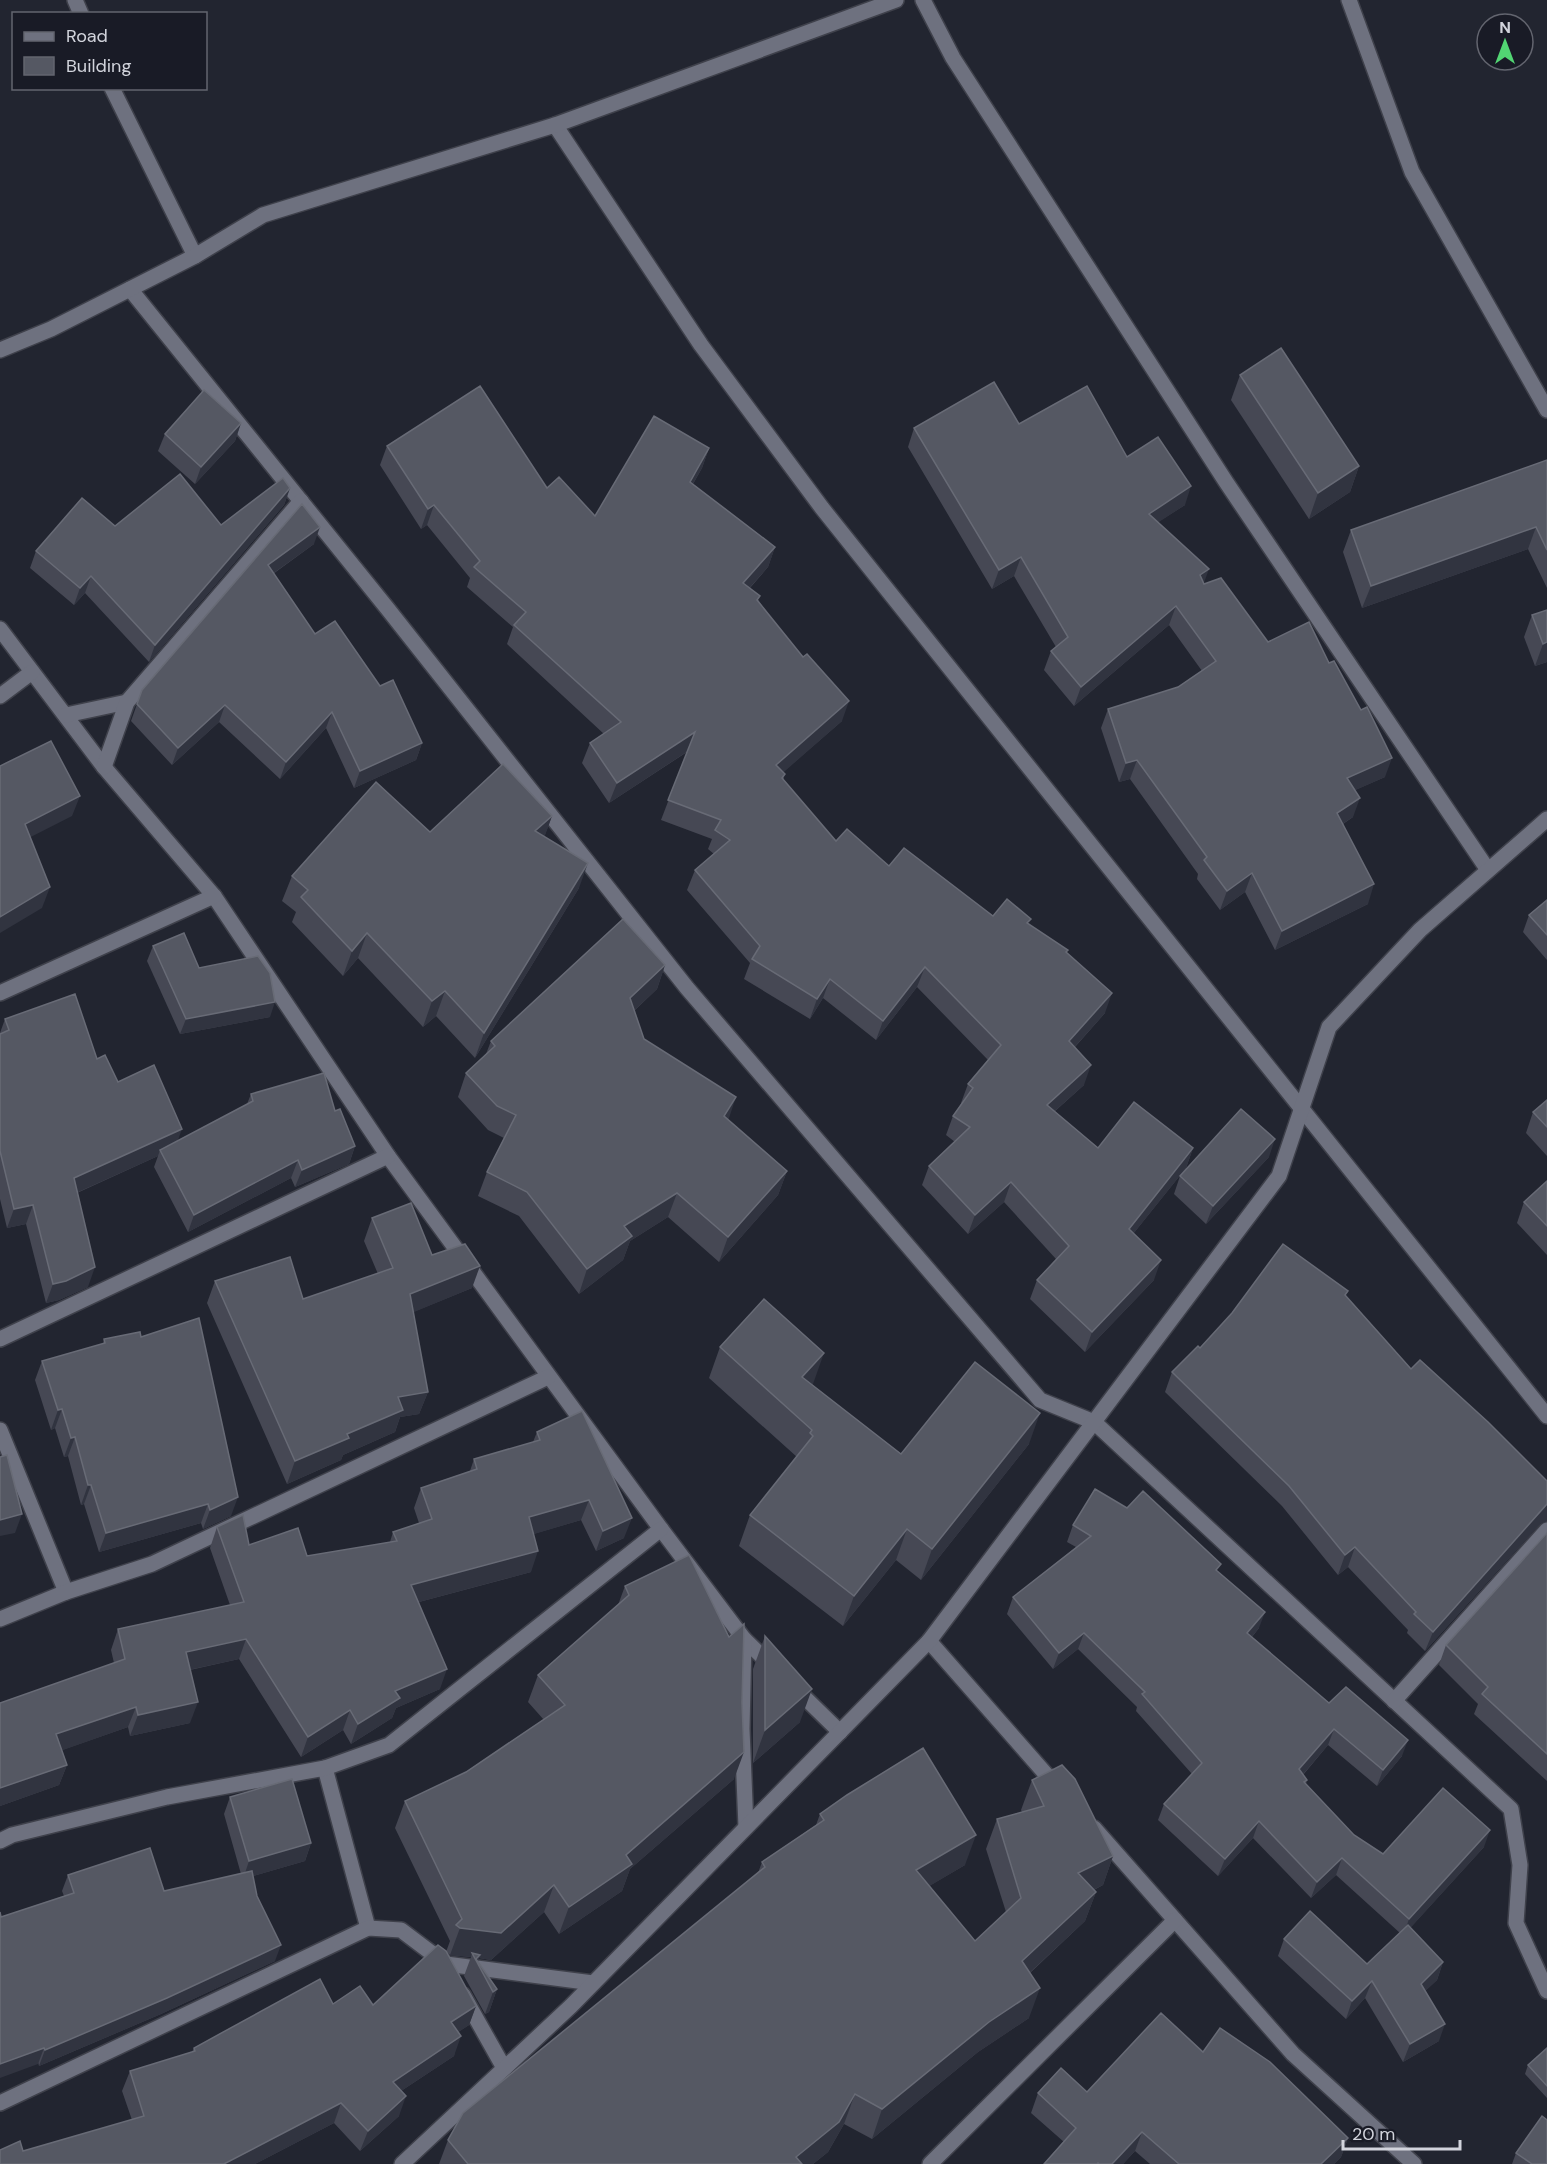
<svg xmlns="http://www.w3.org/2000/svg" width="1547" height="2164" font-family="'DM Sans',sans-serif">
	<style>
		.lines { fill: none; stroke-linecap: round; stroke-linejoin: round }
		.minor-casing { stroke: #3f414b; stroke-width: 18 }
		.minor { stroke: #6e717f; stroke-width: 15 }
		.wall { fill: #464854 }
		.shaded-wall { fill: #313440 }
		.building { fill: #555863; stroke: #686b76; stroke-width: 1.5 }
	</style>
	<rect width="100%" height="100%" fill="#222530"/>
	<g class="lines">
		<g class="minor-casing">
			<g id="minor">
				<polyline points="75,0 81,14"/>
				<polyline points="923,0 953,58 1226,482 1488,870"/>
				<polyline points="1349,0 1412,172 1547,410"/>
				<polyline points="112,88 195,256"/>
				<polyline points="555,125 701,345 822,508 1547,1416"/>
				<polyline points="130,289 387,608 687,988 1040,1400 1094,1422 1511,1809 1520,1865 1516,1923 1547,1991"/>
				<polyline points="0,350 51,329 195,256 263,215 555,125 896,0"/>
				<polyline points="0,629 104,767 214,896 388,1156 661,1529 744,1639 773,1667"/>
				<polyline points="0,696 32,672"/>
				<polyline points="66,715 127,702"/>
				<polyline points="104,767 127,702 301,501"/>
				<polyline points="0,993 214,896"/>
				<polyline points="0,1339 388,1156"/>
				<polyline points="0,1430 66,1592"/>
				<polyline points="0,1619 66,1592 152,1564 548,1377"/>
				<polyline points="744,1639 742,1729 746,1827"/>
				<polyline points="929,1641 1058,1788"/>
				<polyline points="795,1688 840,1732"/>
				<polyline points="1394,1701 1547,1530"/>
				<polyline points="325,1768 368,1928"/>
				<polyline points="1094,1828 1293,2054 1414,2164"/>
				<polyline points="0,1841 12,1835 167,1797 325,1768 389,1745 661,1529"/>
				<polyline points="446,1964 593,1983"/>
				<polyline points="463,1995 504,2068"/>
				<polyline points="0,2103 368,1928 401,1930 446,1964"/>
				<polyline points="402,2164 571,2006 929,1641 1279,1176 1329,1027 1420,930 1547,819"/>
				<polyline points="930,2164 1175,1920"/>
			</g>
		</g>
		<use href="#minor" class="minor"/>
	</g>
	<g class="wall">
		<polygon points="1240,375 1359,466 1350,492 1309,519 1231,400"/>
		<polygon points="241,423 235,441 195,484 158,451 165,434"/>
		<polygon points="1019,424 1127,457 1185,505 1158,522 1204,583 1268,642 1385,777 1355,790 1353,817 1343,824 1368,904 1275,950 1245,892 1220,910 1197,879 1198,874 1130,779 1119,782 1101,728 1108,709 1178,687 1202,671 1169,625 1074,706 1044,670 1051,651 1056,647 1014,576 992,589 908,447 914,428"/>
		<polygon points="387,446 547,488 595,516 709,448 702,468 693,484 775,547 768,567 750,588 842,721 783,772 784,780 836,841 889,866 993,916 1029,925 1067,953 1105,1013 1075,1047 1084,1085 1054,1112 1098,1148 1193,1148 1186,1168 1133,1234 1154,1280 1085,1352 1030,1299 1037,1280 1056,1259 1004,1202 968,1234 922,1185 929,1166 955,1142 946,1135 953,1116 961,1104 961,1103 968,1084 988,1060 917,987 876,1040 823,998 810,1019 744,979 750,963 687,890 695,870 714,854 708,849 712,839 661,820 687,752 609,803 582,763 590,743 604,734 507,644 513,627 467,587 470,578 427,525 421,529 380,465"/>
		<polygon points="1547,460 1547,588 1528,549 1362,608 1343,552 1351,530"/>
		<polygon points="290,488 284,505 149,662 85,593 74,605 30,568 36,551 115,526 221,525"/>
		<polygon points="302,504 314,544 273,574 315,634 380,686 422,743 416,760 354,788 326,728 280,779 219,722 172,765 131,721 142,690"/>
		<polygon points="1547,610 1547,662 1535,666 1524,637 1532,615"/>
		<polygon points="552,816 544,837 579,888 475,1058 436,1016 423,1027 358,958 343,976 292,922 296,912 282,901 292,876 430,832"/>
		<polygon points="1547,900 1547,960 1523,932 1529,915"/>
		<polygon points="153,946 199,968 270,1017 180,1034 147,961"/>
		<polygon points="665,965 657,989 634,1011 644,1039 728,1120 787,1171 778,1195 719,1262 668,1217 630,1241 623,1260 579,1294 519,1216 478,1196 487,1172 504,1138 488,1130 458,1097 466,1073 486,1054 491,1041"/>
		<polygon points="5,1019 97,1059 118,1082 178,1141 247,1104 251,1094 335,1111 355,1146 349,1164 295,1187 291,1178 188,1232 154,1167 158,1156 77,1193 88,1287 59,1300 46,1303 26,1224 7,1228 0,1199 0,1033"/>
		<polygon points="1547,1100 1547,1156 1526,1133 1533,1112"/>
		<polygon points="1269,1157 1206,1224 1174,1194 1180,1176"/>
		<polygon points="1547,1181 1547,1255 1517,1223 1524,1202"/>
		<polygon points="372,1218 432,1255 472,1288 413,1312 428,1392 419,1414 400,1417 395,1432 343,1455 341,1460 287,1484 207,1303 215,1281 303,1299 378,1274 364,1241"/>
		<polygon points="1346,1297 1540,1524 1425,1651 1407,1633 1408,1630 1348,1567 1338,1575 1282,1506 1165,1392 1172,1372 1200,1348"/>
		<polygon points="141,1337 231,1516 203,1529 201,1523 99,1552 84,1504 81,1505 68,1456 64,1457 55,1428 51,1430 35,1380 42,1361 103,1344 104,1339"/>
		<polygon points="720,1347 812,1385 901,1454 1029,1444 921,1580 896,1560 843,1626 739,1546 750,1515 797,1457 709,1378"/>
		<polygon points="537,1432 624,1538 596,1551 581,1520 533,1534 531,1572 419,1602 440,1689 396,1708 392,1718 351,1744 343,1730 301,1757 239,1659 190,1670 190,1723 130,1736 128,1727 62,1750 67,1765 59,1785 0,1806 0,1703 114,1663 111,1650 118,1629 230,1605 210,1548 217,1527 249,1545 307,1556 390,1542 393,1532 419,1523 414,1508 421,1488 470,1471 474,1459 533,1442"/>
		<polygon points="1073,1525 1218,1572 1259,1628 1252,1637 1329,1703 1402,1756 1377,1786 1328,1745 1303,1775 1307,1780 1306,1784 1354,1835 1383,1854 1484,1847 1410,1928 1443,1962 1437,1980 1425,1991 1439,2041 1403,2062 1365,1998 1346,2019 1278,1956 1284,1939 1367,1964 1400,1933 1336,1875 1311,1898 1253,1838 1218,1876 1158,1820 1164,1804 1192,1774 1136,1711 1137,1707 1078,1649 1053,1669 1007,1614 1013,1597 1076,1547 1067,1542"/>
		<polygon points="1547,1533 1547,1781 1474,1714 1478,1704 1439,1665 1446,1645"/>
		<polygon points="625,1586 734,1779 630,1869 622,1891 559,1934 544,1912 491,1960 479,1958 478,1962 497,1989 489,2012 485,2014 464,1976 471,1957 450,1955 446,1952 476,2006 469,2025 458,2032 454,2056 401,2091 399,2116 360,2151 334,2123 255,2164 0,2164 23,2151 132,2120 122,2091 130,2071 192,2052 194,2048 333,2004 373,2005 446,1952 450,1941 395,1828 405,1801 466,1772 544,1720 528,1702 538,1675 618,1605"/>
		<polygon points="765,1636 800,1722 753,1763 753,1669"/>
		<polygon points="1032,1780 1113,1856 1103,1885 1094,1890 1096,1892 1085,1921 1030,1973 1029,2018 978,2052 872,2139 844,2124 828,2152 813,2164 439,2164 448,2140 758,1873 762,1862 816,1825 820,1814 965,1865 929,1886 975,1941 1006,1912 986,1849 997,1819 1022,1812 1021,1810"/>
		<polygon points="230,1797 311,1843 305,1861 253,1876 257,1896 275,1961 161,2014 39,2066 1,1917 64,1896 62,1891 68,1875 164,1891 241,1874 224,1814"/>
		<polygon points="1547,2048 1547,2098 1525,2074 1528,2065"/>
		<polygon points="1203,2052 1348,2138 1341,2157 1334,2164 1150,2164 1135,2151 1123,2164 1044,2164 1064,2142 1031,2113 1038,2093 1087,2092"/>
		<polygon points="1516,2153 1547,2164 1512,2164"/>
	</g>
	<g class="shaded-wall">
		<polygon points="241,423 235,441 195,484 201,467"/>
		<polygon points="709,448 702,468 683,501 690,482"/>
		<polygon points="1359,466 1350,492 1309,519 1318,493"/>
		<polygon points="1191,486 1185,505 1142,533 1149,514"/>
		<polygon points="290,488 284,505 149,662 155,645"/>
		<polygon points="434,505 427,525 421,529 428,509"/>
		<polygon points="320,527 314,544 261,582 268,565"/>
		<polygon points="1536,527 1528,549 1362,608 1371,586"/>
		<polygon points="775,547 768,567 736,603 743,583"/>
		<polygon points="1021,557 1014,576 992,589 999,570"/>
		<polygon points="1209,569 1202,588 1200,575"/>
		<polygon points="91,576 85,593 74,605 80,588"/>
		<polygon points="1176,606 1169,625 1074,706 1081,687"/>
		<polygon points="1547,642 1547,662 1535,666 1543,644"/>
		<polygon points="849,701 842,721 769,785 776,765"/>
		<polygon points="225,705 219,722 172,765 178,748"/>
		<polygon points="332,712 326,728 280,779 286,762"/>
		<polygon points="695,732 688,751 609,803 617,783"/>
		<polygon points="422,743 416,760 354,788 360,771"/>
		<polygon points="1392,758 1385,777 1340,797 1347,778"/>
		<polygon points="1137,760 1130,779 1119,782 1126,763"/>
		<polygon points="80,796 72,816 17,844 25,824"/>
		<polygon points="1360,798 1353,817 1330,832 1337,813"/>
		<polygon points="552,816 543,841 535,831"/>
		<polygon points="588,863 579,888 475,1058 484,1033"/>
		<polygon points="1252,873 1245,892 1220,910 1227,891"/>
		<polygon points="1374,884 1368,904 1275,950 1282,931"/>
		<polygon points="50,887 42,908 0,933 0,917"/>
		<polygon points="367,933 358,958 343,976 352,951"/>
		<polygon points="665,965 657,989 621,1023 630,998"/>
		<polygon points="925,967 917,987 876,1040 883,1021"/>
		<polygon points="830,979 823,998 810,1019 817,999"/>
		<polygon points="445,991 436,1016 423,1027 432,1001"/>
		<polygon points="1112,993 1105,1013 1062,1061 1069,1041"/>
		<polygon points="275,1002 270,1017 180,1034 186,1019"/>
		<polygon points="1091,1065 1084,1085 1039,1125 1047,1105"/>
		<polygon points="736,1097 728,1121 724,1116"/>
		<polygon points="182,1129 175,1148 160,1150 158,1156 67,1197 74,1178"/>
		<polygon points="1275,1139 1269,1157 1206,1224 1213,1206"/>
		<polygon points="355,1146 349,1164 295,1187 302,1170"/>
		<polygon points="1193,1148 1186,1168 1121,1249 1129,1229"/>
		<polygon points="298,1160 291,1178 188,1232 194,1215"/>
		<polygon points="787,1171 778,1195 719,1262 728,1237"/>
		<polygon points="1011,1182 1004,1202 968,1234 975,1215"/>
		<polygon points="677,1193 668,1217 630,1241 623,1260 579,1294 587,1269 624,1226"/>
		<polygon points="33,1205 26,1224 7,1228 14,1209"/>
		<polygon points="1161,1260 1154,1280 1085,1352 1092,1332"/>
		<polygon points="480,1266 472,1288 402,1317 410,1294"/>
		<polygon points="95,1267 88,1287 59,1300 46,1303 53,1284"/>
		<polygon points="824,1353 813,1384 791,1407 802,1377"/>
		<polygon points="428,1392 419,1414 400,1417 395,1432 343,1455 341,1460 287,1484 295,1461 347,1434 398,1397"/>
		<polygon points="62,1409 55,1428 51,1430 58,1410"/>
		<polygon points="1040,1413 1029,1444 921,1580 932,1549"/>
		<polygon points="75,1437 68,1456 64,1457 71,1438"/>
		<polygon points="88,1485 91,1485 84,1504 81,1505"/>
		<polygon points="238,1497 231,1516 203,1529 210,1510"/>
		<polygon points="589,1500 581,1520 521,1538 529,1517"/>
		<polygon points="208,1504 201,1523 99,1552 106,1533"/>
		<polygon points="1547,1504 1547,1521 1540,1524 1425,1651 1433,1632"/>
		<polygon points="22,1514 15,1533 0,1536 0,1520"/>
		<polygon points="632,1518 624,1538 596,1551 603,1531"/>
		<polygon points="907,1529 896,1560 843,1626 854,1596"/>
		<polygon points="1355,1547 1348,1567 1338,1575 1345,1555"/>
		<polygon points="538,1551 531,1572 404,1606 411,1585"/>
		<polygon points="1265,1612 1259,1628 1241,1650 1247,1633"/>
		<polygon points="1084,1633 1078,1649 1053,1669 1059,1653"/>
		<polygon points="246,1639 239,1659 179,1672 186,1652"/>
		<polygon points="447,1669 440,1689 396,1708 392,1718 351,1744 358,1724 395,1691"/>
		<polygon points="812,1689 800,1722 753,1763 765,1730"/>
		<polygon points="198,1702 190,1723 130,1736 138,1715"/>
		<polygon points="136,1707 128,1727 49,1755 56,1734"/>
		<polygon points="350,1710 343,1730 301,1757 308,1737"/>
		<polygon points="1334,1729 1328,1745 1293,1786 1299,1769"/>
		<polygon points="1408,1740 1402,1756 1377,1786 1383,1770"/>
		<polygon points="744,1752 734,1779 630,1869 622,1891 559,1934 569,1907 626,1855"/>
		<polygon points="67,1765 59,1785 0,1806 0,1788"/>
		<polygon points="1259,1821 1253,1838 1218,1876 1225,1859"/>
		<polygon points="1490,1830 1484,1847 1403,1936 1409,1919"/>
		<polygon points="976,1835 965,1865 906,1900 916,1870"/>
		<polygon points="311,1843 305,1861 243,1879 249,1861"/>
		<polygon points="1113,1856 1103,1885 1067,1903 1078,1873"/>
		<polygon points="1342,1858 1336,1875 1311,1898 1317,1882"/>
		<polygon points="554,1885 544,1912 491,1960 479,1958 477,1963 472,1953 471,1957 450,1955 460,1928"/>
		<polygon points="1096,1892 1085,1921 1011,1990 1022,1961"/>
		<polygon points="281,1945 275,1961 161,2014 39,2066 45,2050"/>
		<polygon points="1443,1962 1437,1980 1415,2001 1421,1984"/>
		<polygon points="1372,1981 1365,1998 1346,2019 1352,2001"/>
		<polygon points="1040,1988 1029,2018 978,2052 872,2139 882,2109 989,2022"/>
		<polygon points="497,1989 489,2012 485,2014 493,1992"/>
		<polygon points="476,2006 469,2025 444,2042 451,2022"/>
		<polygon points="1445,2024 1439,2041 1403,2062 1410,2044"/>
		<polygon points="461,2036 454,2056 386,2101 393,2082"/>
		<polygon points="44,2048 38,2064 0,2078 0,2064"/>
		<polygon points="855,2094 844,2124 828,2152 813,2164 793,2164 796,2157"/>
		<polygon points="406,2096 399,2116 360,2151 368,2131"/>
		<polygon points="341,2103 334,2123 255,2164 224,2164"/>
		<polygon points="1142,2132 1135,2151 1123,2164 1112,2164"/>
		<polygon points="1348,2138 1341,2157 1334,2164 1321,2164"/>
	</g>
	<g class="building">
		<polygon points="1281,348 1359,466 1318,493 1240,375"/>
		<polygon points="994,382 1019,424 1087,386 1127,457 1158,437 1191,486 1149,514 1209,569 1200,575 1204,584 1221,578 1268,642 1309,622 1329,663 1334,661 1361,710 1367,707 1392,758 1347,778 1360,798 1337,813 1374,884 1282,931 1252,873 1227,891 1204,860 1207,857 1137,760 1126,763 1108,709 1178,687 1216,661 1176,606 1081,687 1051,651 1068,637 1021,557 999,570 914,428"/>
		<polygon points="480,386 547,488 559,477 595,516 654,416 709,448 690,482 775,547 743,583 760,596 757,600 803,657 807,654 849,701 776,765 785,774 782,778 836,841 847,829 889,866 904,848 993,916 1007,899 1031,919 1027,923 1068,950 1066,952 1112,993 1069,1041 1091,1065 1047,1105 1098,1148 1134,1102 1193,1148 1129,1229 1161,1260 1092,1332 1037,1280 1069,1246 1011,1182 975,1215 929,1166 970,1127 953,1116 973,1088 968,1084 1001,1045 925,967 883,1021 830,979 817,999 752,959 760,946 695,870 730,840 715,830 721,820 668,800 695,732 617,783 590,743 621,722 514,625 526,612 474,567 480,561 434,505 428,509 387,446"/>
		<polygon points="204,390 241,423 201,467 165,434"/>
		<polygon points="1547,460 1547,550 1536,527 1371,586 1351,530"/>
		<polygon points="180,474 221,525 283,478 290,488 155,645 91,576 80,588 36,551 82,498 115,526"/>
		<polygon points="302,504 320,527 268,565 315,634 335,621 380,686 393,680 422,743 360,771 332,712 286,762 225,705 178,748 137,704 142,690"/>
		<polygon points="1547,610 1547,642 1543,644 1532,615"/>
		<polygon points="51,741 80,796 25,824 50,887 0,917 0,766"/>
		<polygon points="503,764 552,816 535,831 588,863 484,1033 445,991 432,1001 367,933 352,951 301,897 308,890 292,876 376,782 430,832"/>
		<polygon points="1547,900 1547,935 1529,915"/>
		<polygon points="623,919 665,965 630,998 644,1039 736,1097 724,1116 787,1171 728,1237 677,1193 624,1226 632,1236 587,1269 527,1192 487,1172 516,1115 497,1106 466,1073 495,1046 491,1041"/>
		<polygon points="184,933 199,968 258,956 270,973 275,1002 186,1019 153,946"/>
		<polygon points="75,994 97,1059 105,1055 118,1082 154,1065 182,1129 74,1178 95,1267 66,1281 53,1284 33,1205 14,1209 0,1151 0,1034 9,1030 5,1019"/>
		<polygon points="324,1073 335,1111 340,1109 355,1146 302,1170 298,1160 194,1215 160,1150 253,1101 251,1094"/>
		<polygon points="1547,1100 1547,1127 1533,1112"/>
		<polygon points="1241,1109 1275,1139 1213,1206 1180,1176"/>
		<polygon points="1547,1181 1547,1226 1524,1202"/>
		<polygon points="411,1203 432,1255 465,1244 480,1266 410,1294 428,1392 398,1397 403,1410 347,1434 349,1438 295,1461 215,1281 290,1257 303,1299 393,1268 372,1218"/>
		<polygon points="1283,1244 1348,1291 1345,1295 1411,1369 1420,1360 1488,1422 1547,1481 1547,1504 1433,1632 1414,1614 1416,1612 1355,1547 1345,1555 1289,1486 1172,1372 1198,1346 1200,1348 1232,1313"/>
		<polygon points="764,1299 824,1353 802,1377 901,1454 975,1362 1040,1413 932,1549 907,1529 854,1596 750,1515 813,1436 810,1433 812,1430 720,1347"/>
		<polygon points="199,1318 238,1497 210,1510 208,1504 106,1533 91,1485 88,1485 75,1437 71,1438 62,1409 58,1410 42,1361 105,1343 104,1339 140,1332 141,1337"/>
		<polygon points="582,1411 632,1518 603,1531 589,1500 529,1517 538,1551 411,1585 447,1669 395,1691 400,1698 358,1724 350,1710 308,1737 246,1639 186,1652 198,1702 138,1715 136,1707 56,1734 67,1765 0,1788 0,1703 125,1659 118,1629 244,1602 217,1527 243,1515 249,1545 298,1528 307,1556 397,1541 393,1532 432,1519 421,1488 477,1469 474,1459 540,1440 537,1432"/>
		<polygon points="7,1455 22,1514 0,1520 0,1457"/>
		<polygon points="1095,1489 1127,1508 1143,1491 1221,1564 1216,1570 1265,1612 1247,1633 1329,1703 1346,1687 1408,1740 1383,1770 1334,1729 1299,1769 1307,1780 1304,1782 1354,1835 1383,1854 1443,1788 1490,1830 1409,1919 1342,1858 1317,1882 1259,1821 1225,1859 1164,1804 1202,1763 1142,1694 1145,1692 1084,1633 1059,1653 1013,1597 1091,1536 1073,1525"/>
		<polygon points="1547,1533 1547,1754 1482,1694 1488,1687 1446,1645"/>
		<polygon points="689,1555 729,1637 744,1624 742,1703 744,1752 626,1855 632,1864 569,1907 554,1885 501,1933 460,1928 456,1925 462,1919 405,1801 466,1772 565,1705 538,1675 629,1595 625,1586"/>
		<polygon points="765,1636 812,1689 765,1730"/>
		<polygon points="923,1748 976,1835 916,1870 975,1941 1021,1898 997,1819 1044,1806 1032,1780 1062,1765 1075,1779 1113,1856 1078,1873 1096,1892 1022,1961 1040,1988 989,2022 882,2109 855,2094 839,2122 796,2157 802,2164 468,2164 448,2140 463,2113 765,1867 762,1862 824,1820 820,1814 847,1795"/>
		<polygon points="292,1779 311,1843 249,1861 230,1797"/>
		<polygon points="150,1848 164,1891 252,1871 257,1896 281,1945 167,1998 45,2050 44,2048 0,2064 0,1912 1,1917 74,1893 68,1875"/>
		<polygon points="1310,1911 1367,1964 1408,1925 1443,1962 1421,1984 1445,2024 1410,2044 1372,1981 1352,2001 1284,1939"/>
		<polygon points="438,1945 446,1951 476,2006 451,2022 461,2036 393,2082 406,2096 368,2131 341,2103 224,2164 0,2164 0,2150 20,2141 23,2151 144,2116 130,2071 195,2051 194,2048 320,1979 333,2004 360,1986 373,2005"/>
		<polygon points="472,1953 480,1955 476,1959 497,1989 493,1992"/>
		<polygon points="1161,2013 1203,2052 1220,2028 1270,2062 1348,2138 1321,2164 1179,2164 1142,2132 1112,2164 1099,2164 1098,2163 1097,2164 1044,2164 1076,2128 1038,2093 1061,2068 1087,2092"/>
		<polygon points="1547,2048 1547,2086 1528,2065"/>
		<polygon points="1542,2116 1547,2120 1547,2164 1532,2164 1516,2153"/>
	</g>
	<rect x="12" y="12" width="195" height="78" fill="#191b26" stroke="#63656f" stroke-width="1.5"/>
	<rect x="24" y="32" width="30" height="9" fill="#6e717f" stroke="#63656f" stroke-width="1.5"/>
	<text x="66" y="42" font-size="18" fill="#d2d4dc">Road</text>
	<rect x="24" y="57" width="30" height="18" fill="#555863" stroke="#63656f" stroke-width="1.5"/>
	<text x="66" y="72" font-size="18" fill="#d2d4dc">Building</text>
	<g transform="translate(1505 42)"><circle r="28" fill="#191b26" stroke="#63656f" stroke-width="1.5"/>
	<path d="M0-4.5L10 22L0 15L-10 22Z" fill="#52d673"/>
	<text y="-9" font-size="16" font-weight="bold" text-anchor="middle" fill="#d2d4dc">N</text>
	</g>
	<path d="M1343 2140v9h117v-9" fill="none" stroke="#d2d4dc" stroke-width="3"/>
	<text x="1352" y="2140" font-size="18" fill="#d2d4dc" stroke="#191b26" stroke-width="4.5" paint-order="stroke">20 m</text>
</svg>
